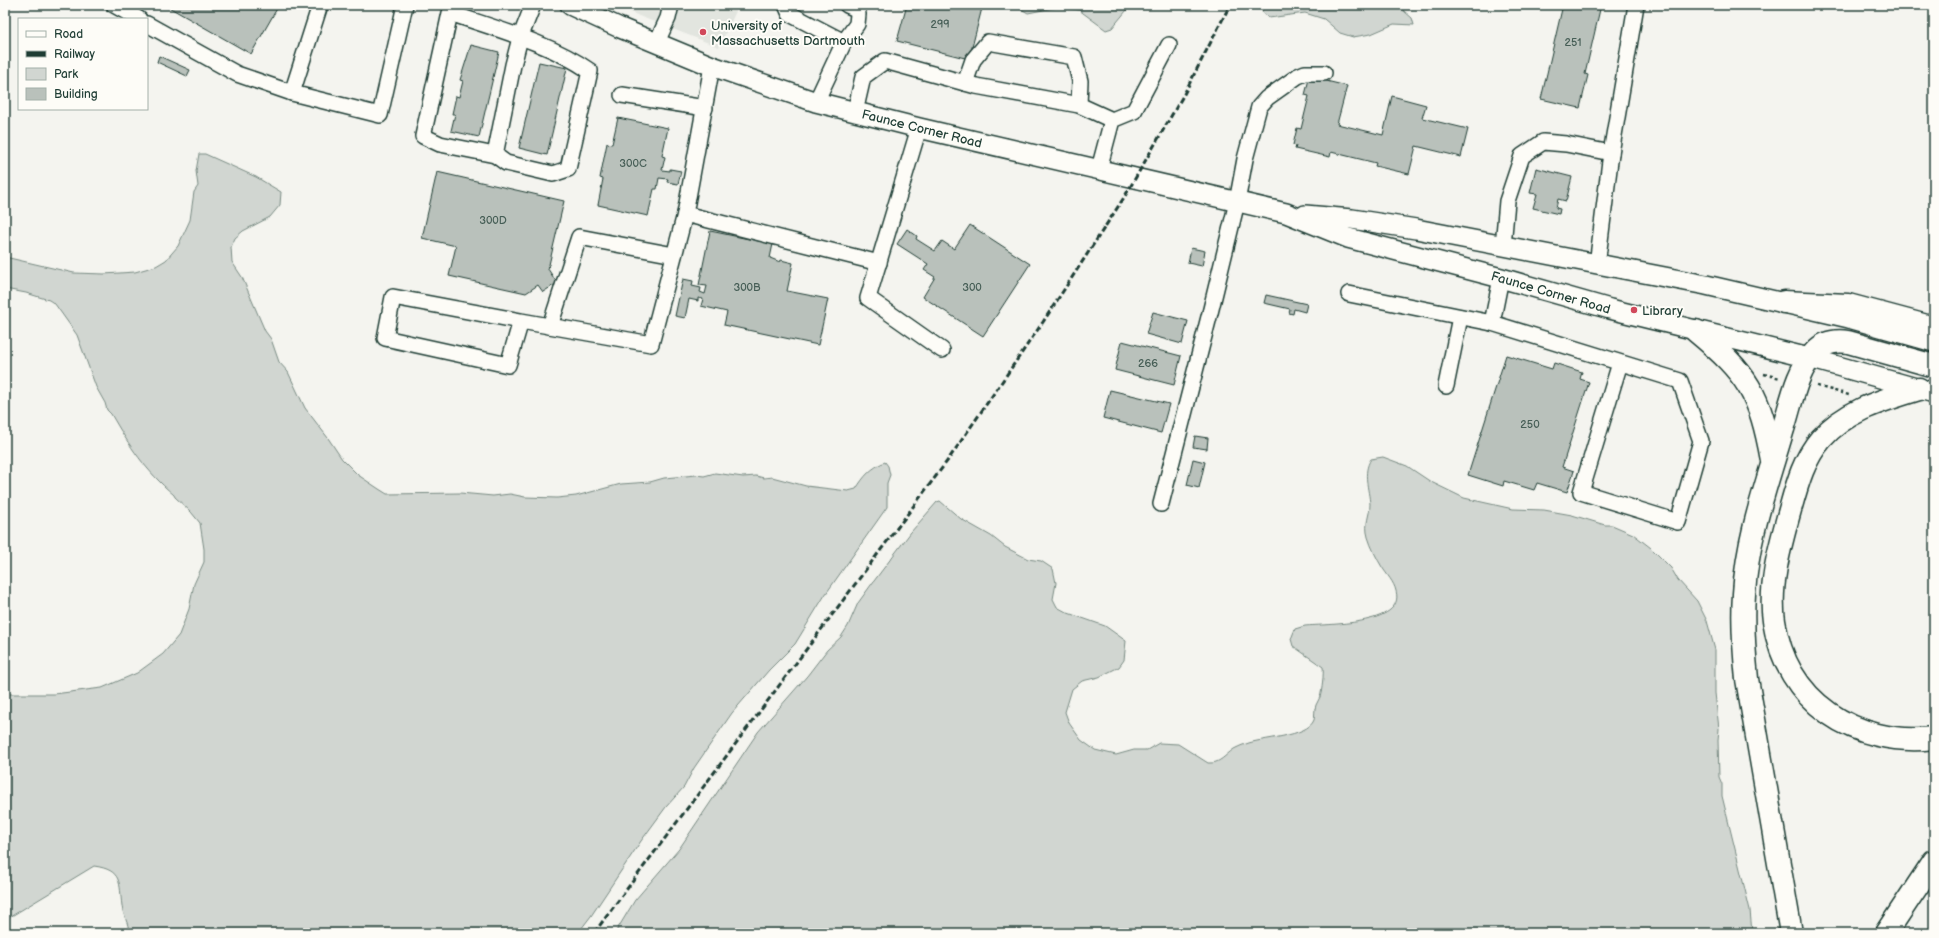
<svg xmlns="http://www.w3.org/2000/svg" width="1939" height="938" font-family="'Balsamiq Sans',sans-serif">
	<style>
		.built { fill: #e2e5df }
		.green { fill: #d1d6d1; stroke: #788a82 }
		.building { fill: #b9c1bb; stroke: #1f3d34 }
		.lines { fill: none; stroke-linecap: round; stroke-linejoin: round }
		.minor-casing { stroke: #1f3d34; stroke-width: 18 }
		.major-casing { stroke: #1f3d34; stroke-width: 22 }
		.highway-casing { stroke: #1f3d34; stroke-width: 25 }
		.path { stroke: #1f3d34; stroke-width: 2.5; stroke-dasharray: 3 3; stroke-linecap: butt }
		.minor { stroke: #fdfcf7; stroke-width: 15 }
		.major { stroke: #fdfcf7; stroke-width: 19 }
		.highway { stroke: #fdfcf7; stroke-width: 22 }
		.rail { stroke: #1f3d34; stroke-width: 3; stroke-dasharray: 6 3; stroke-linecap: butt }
		.poi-dot { fill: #d1495b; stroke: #fdfcf7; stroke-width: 1.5 }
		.labels { text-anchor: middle; stroke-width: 4; stroke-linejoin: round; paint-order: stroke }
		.number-label { font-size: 11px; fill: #465e56 }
		.poi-label { font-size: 13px; fill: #1f3d34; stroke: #fdfcf7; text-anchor: start }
		.street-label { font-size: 13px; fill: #1f3d34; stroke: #fdfcf7 }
	</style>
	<rect width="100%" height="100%" fill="#f4f4ef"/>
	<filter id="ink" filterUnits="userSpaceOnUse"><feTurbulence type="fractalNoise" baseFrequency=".025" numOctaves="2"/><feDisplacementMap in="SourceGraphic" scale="8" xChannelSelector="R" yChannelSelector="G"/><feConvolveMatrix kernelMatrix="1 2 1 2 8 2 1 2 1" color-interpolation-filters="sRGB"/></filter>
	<g filter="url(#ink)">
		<polygon class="built" points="616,5 739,5 719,47 639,16"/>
		<g class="green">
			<polygon points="1014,5 1131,5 1112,28 1106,30 1079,10 1058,7 1028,13"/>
			<polygon points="1264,5 1397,5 1412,18 1414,25 1394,24 1371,34 1353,37 1340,33 1324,19 1305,13 1269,18 1262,12"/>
			<path d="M199 154H205L256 177 281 192 280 205 270 217 243 231 235 238 231 247 232 262 242 277 265 331 271 339 279 362 288 372 305 408 328 438 342 459 358 475 379 489 387 494 460 493 493 496 510 494 525 497 557 498 576 496 621 484 650 482 664 478 696 475 704 476 715 473 743 477 756 476 764 478 772 477 806 486 848 491 856 489C864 476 871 468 885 462L888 466 890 475 887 483V507L825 595 795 644 769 670 732 713 694 768 684 787 666 807 641 841 591 916 578 933H129C129 923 123 916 122 906 119 883 123 870 94 866L5 920V694H54L102 688 137 673 163 654 179 635 189 609 194 584 204 562V549L200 523 191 512 175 497 174 495C145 470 130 447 111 414L107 410 105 403 96 387 77 335 55 304 49 300 26 293 5 289V257L74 273 104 274 135 272 156 266 166 260 178 246 190 220 194 192 198 186 196 171Z"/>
			<path d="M1383 457 1407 466 1431 482 1464 498 1513 509 1544 510 1572 515 1605 525H1612L1633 534 1651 548 1671 568 1678 580 1697 601 1707 621 1715 650V693L1719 729 1718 740 1719 777 1722 784V796L1750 910 1752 933H615L635 900 679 849 758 732 807 676 827 650 841 637 848 626 858 603 871 585 911 532 937 502 940 501 961 519 991 536 1005 547 1028 559 1041 561 1053 569 1056 583 1053 599 1057 607 1068 613 1105 626 1126 641 1124 660 1119 667 1099 677 1082 681 1072 689 1065 712 1069 723 1081 740 1095 750 1116 755 1134 750H1147L1159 743 1178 744 1208 763C1220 764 1225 755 1234 749 1238 747 1242 745 1246 744 1260 738 1308 737 1314 720 1315 716 1314 710 1316 705 1317 702 1319 700 1320 697 1322 692 1324 672 1323 667L1293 646 1291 639 1295 629 1305 626C1325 624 1406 626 1396 591 1394 582 1387 575 1382 567 1377 559 1371 547 1368 537 1364 523 1370 516 1370 504 1369 489 1362 473 1371 459Z"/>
		</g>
		<g class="building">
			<polygon points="165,5 279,5 251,54"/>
			<polygon points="907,5 972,5 982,8 969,59 897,41"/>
			<polygon points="1547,5 1601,5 1585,74 1588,75 1580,108 1541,99 1562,9"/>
			<polygon points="471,45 499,52 479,137 451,131 455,114 452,114 456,96 459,97 463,81 460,80"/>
			<polygon points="159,56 190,70 187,76 157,62"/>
			<polygon points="539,62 567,68 547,155 519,148"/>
			<polygon points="1314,78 1347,86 1337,124 1383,135 1392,96 1426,105 1422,118 1468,129 1461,157 1416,146 1409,174 1375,166 1376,163 1331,152 1330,157 1295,149 1296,146 1293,145 1297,128 1301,129 1309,96 1305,95 1309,79"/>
			<polygon points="618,118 668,128 662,156 665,157 662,170 670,171 670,169 681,171 678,184 667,182 668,179 659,178 657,189 654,189 648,216 598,205 603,179 600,178 607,143 612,144"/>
			<polygon points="1536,168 1572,177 1566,201 1558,199 1556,208 1560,209 1559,214 1533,208 1537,194 1530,193"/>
			<polygon points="437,172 564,201 548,269 557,283 543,292 538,285 526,293 449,276 456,246 422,238"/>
			<polygon points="970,225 1030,264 983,336 923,297 935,277 924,270 928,264 897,244 907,229 917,236 916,239 935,251 942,241 954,249"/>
			<polygon points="710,231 773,244 770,258 780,262 781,260 793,263 787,291 828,299 818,345 724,325 727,312 701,306 703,299 698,298 698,301 689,299 685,318 675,316 683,279 693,281 692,286 701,288 700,292 705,294 707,286 699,285"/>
			<polygon points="1191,248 1205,251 1202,266 1188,263"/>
			<polygon points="1266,295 1307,304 1305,312 1294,309 1293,314 1289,313 1290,309 1264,303"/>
			<polygon points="1153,312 1188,321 1182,344 1146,334"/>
			<polygon points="1122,341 1181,356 1174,385 1115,370"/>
			<polygon points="1506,355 1552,369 1554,363 1582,372 1580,379 1589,382 1562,467 1574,471 1567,492 1537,483 1534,490 1504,481 1503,486 1468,475"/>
			<polygon points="1110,390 1169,404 1161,433 1103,418"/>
			<polygon points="1195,436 1208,438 1207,449 1193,447"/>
			<polygon points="1193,459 1205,462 1199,488 1187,485"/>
		</g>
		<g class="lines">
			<g class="minor-casing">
				<g id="minor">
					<polyline points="114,5 139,19"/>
					<polyline points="320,5 292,93 380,115 405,5"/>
					<polyline points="786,5 790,14 844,42"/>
					<path d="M450 13C496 29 550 43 590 71L568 169 553 174 506 163 495 155 440 144 423 136Z"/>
					<polyline points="147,24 237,74 292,93"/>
					<polyline points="656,44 668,18 671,5"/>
					<polyline points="712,66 685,214 879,263"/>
					<polyline points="965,83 973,60 988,42 1074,57 1080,81 1079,105"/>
					<polyline points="622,95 705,108"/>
					<polyline points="816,102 844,42 857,24 858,14 856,9 847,5"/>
					<polyline points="855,112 863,77 885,61 976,86 1079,105 1112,120"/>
					<polyline points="919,128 868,298 942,350"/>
					<polyline points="495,155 513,65 520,38 533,5"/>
					<polyline points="1099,169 1112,120 1134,111 1169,45"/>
					<polyline points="1503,246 1507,201 1522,156 1543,142 1566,144 1611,153"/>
					<polyline points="1597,265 1611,153 1636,5"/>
					<polyline points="1349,294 1492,323 1680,381 1701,441 1678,522 1581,492 1620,363"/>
					<polyline points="521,321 393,297 385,338 508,365 521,321 651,344 685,214"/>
					<polyline points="1492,323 1501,278"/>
					<polyline points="550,326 579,237 674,255"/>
					<polyline points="1446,386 1460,317"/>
					<polyline points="1161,504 1211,309 1237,202 1245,159 1259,107 1267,98 1298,76 1305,73 1324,73"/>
				</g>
			</g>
			<g class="major-casing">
				<g id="major">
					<polyline points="570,5 618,27 712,66 816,102 919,128 1286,213 1348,238 1501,278 1610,309 1809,358 1934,393"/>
					<polyline points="1305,215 1352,219 1416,229 1706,285 1849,318 1934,342"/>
				</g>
			</g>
			<g class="highway-casing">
				<g id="highway">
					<polyline points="1784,302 1848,305 1934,328"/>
					<path d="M1696 331C1748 374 1760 394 1772 460"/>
					<path d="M1919 389C1884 400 1846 410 1821 439 1802 461 1796 489 1788 517 1779 550 1769 586 1774 621 1786 702 1855 747 1934 738"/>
					<path d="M1791 933 1747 679C1744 650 1742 622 1744 594 1747 538 1767 483 1783 429 1791 405 1796 371 1815 352 1824 342 1835 340 1848 342L1934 366"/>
					<polyline points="1886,933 1934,861"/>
				</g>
			</g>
			<g class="path">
				<polyline points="1764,374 1780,378"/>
				<polyline points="1817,386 1849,395"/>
			</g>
			<use href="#minor" class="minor"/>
			<use href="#major" class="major"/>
			<use href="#highway" class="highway"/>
			<polyline class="rail" points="594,933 948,460 1043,322 1125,196 1184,94 1230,5"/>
		</g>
	</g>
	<g class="poi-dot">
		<circle cx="703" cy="32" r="4"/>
		<circle cx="1634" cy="310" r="4"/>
	</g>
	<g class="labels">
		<g class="number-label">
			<text x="940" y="28">299</text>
			<text x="1573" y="46">251</text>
			<text x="633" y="167">300C</text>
			<text x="493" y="224">300D</text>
			<text x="747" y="291">300B</text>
			<text x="972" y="291">300</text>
			<text x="1148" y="367">266</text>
			<text x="1530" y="428">250</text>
		</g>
		<g class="poi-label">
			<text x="711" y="30">University of<tspan x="711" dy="15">Massachusetts Dartmouth</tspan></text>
			<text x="1642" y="315">Library</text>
		</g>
		<g class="street-label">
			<text transform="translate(922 128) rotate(14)" y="5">Faunce Corner Road</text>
			<text transform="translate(1551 292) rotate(16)" y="5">Faunce Corner Road</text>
		</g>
	</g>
	<rect width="1939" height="938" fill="none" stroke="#fdfcf7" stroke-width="20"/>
	<rect x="10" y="10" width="1919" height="918" fill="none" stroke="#1f3d34" stroke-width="1.5" filter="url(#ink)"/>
	<rect x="18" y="18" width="130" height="92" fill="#fdfcf7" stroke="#a4b0a9"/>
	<rect x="26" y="31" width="20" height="6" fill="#fdfcf7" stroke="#a4b0a9"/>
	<text x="54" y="38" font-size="12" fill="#1f3d34">Road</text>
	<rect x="26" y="51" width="20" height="6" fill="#1f3d34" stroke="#a4b0a9"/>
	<text x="54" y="58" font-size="12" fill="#1f3d34">Railway</text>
	<rect x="26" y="68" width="20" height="12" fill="#d1d6d1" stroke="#a4b0a9"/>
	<text x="54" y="78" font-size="12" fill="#1f3d34">Park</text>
	<rect x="26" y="88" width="20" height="12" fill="#b9c1bb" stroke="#a4b0a9"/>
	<text x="54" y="98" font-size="12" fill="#1f3d34">Building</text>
</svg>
